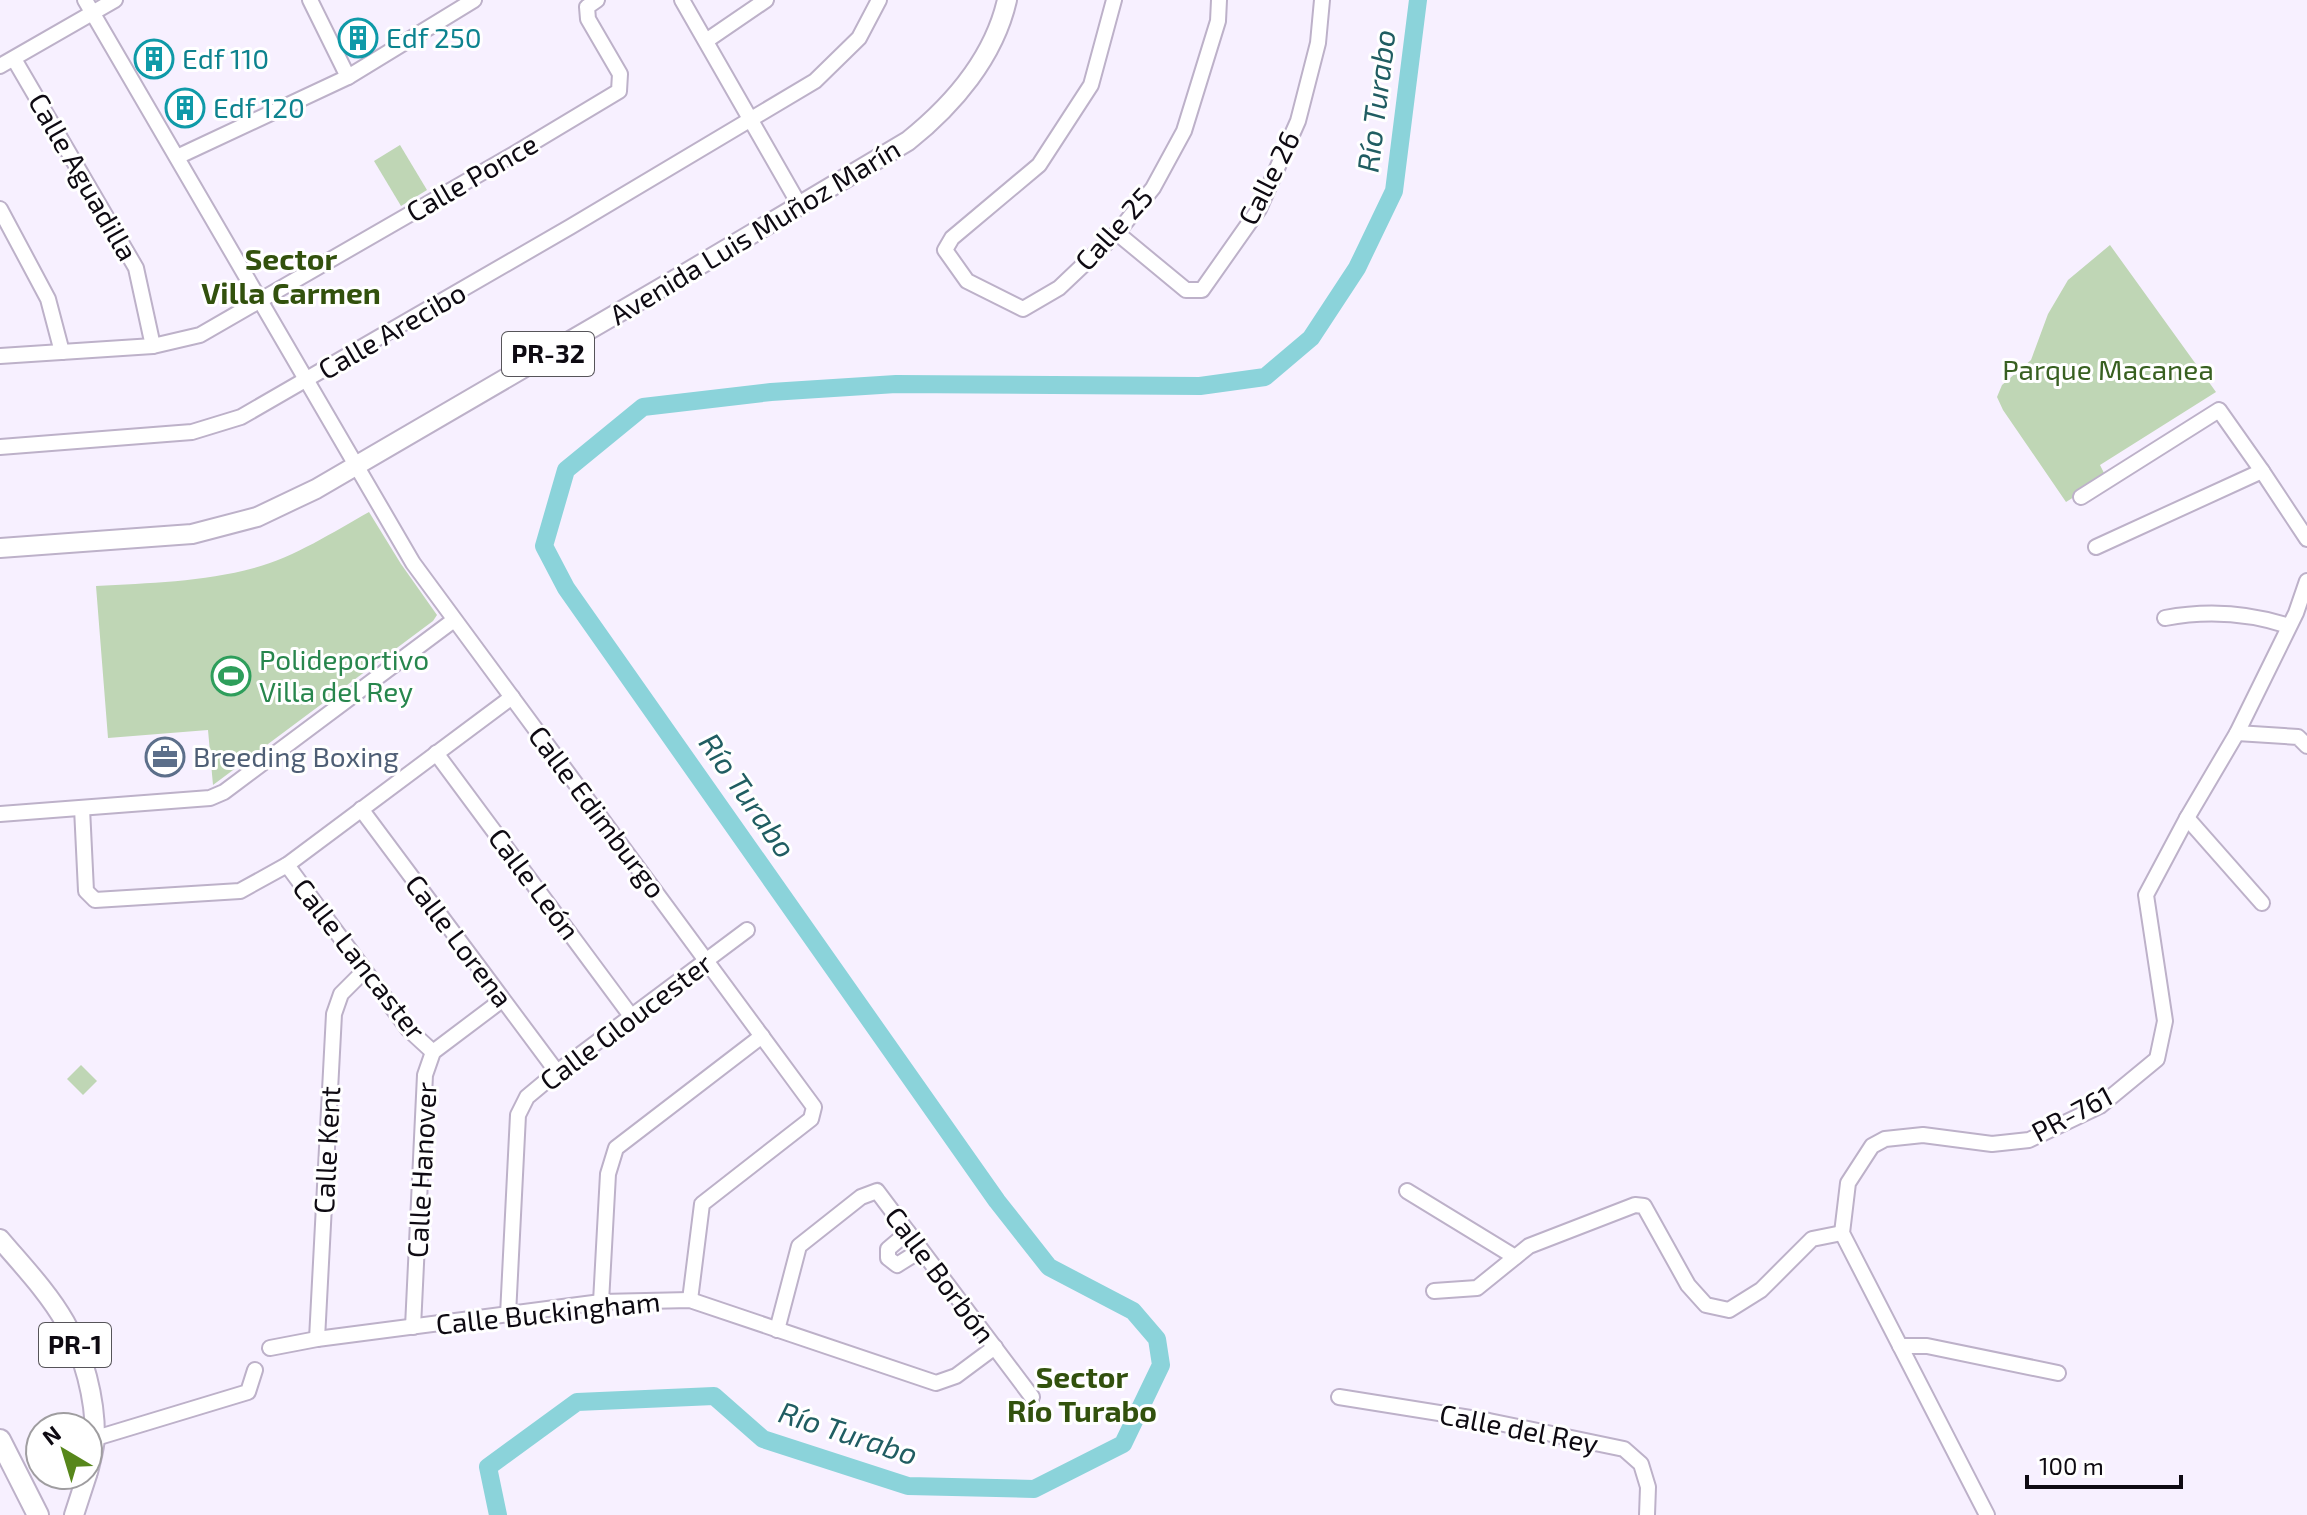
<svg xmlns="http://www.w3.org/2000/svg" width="2307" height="1515" font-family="'Exo 2',sans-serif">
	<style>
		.green { fill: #bfd6b5 }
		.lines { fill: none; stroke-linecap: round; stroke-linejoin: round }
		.river { stroke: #8bd3da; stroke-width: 18 }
		.minor-casing { stroke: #bdb1c9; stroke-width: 18 }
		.major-casing { stroke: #bdb1c9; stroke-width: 22 }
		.highway-casing { stroke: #bdb1c9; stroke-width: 24 }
		.minor { stroke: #fff; stroke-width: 14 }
		.major { stroke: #fff; stroke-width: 18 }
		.highway { stroke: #fff; stroke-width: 20 }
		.labels { text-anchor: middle; stroke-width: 6; stroke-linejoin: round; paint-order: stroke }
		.shield { fill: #fff; stroke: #565459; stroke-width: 2 }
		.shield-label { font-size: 26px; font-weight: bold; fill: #0e0a12 }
		.culture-label { font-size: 28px; fill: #0d838f; stroke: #fff; text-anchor: start }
		.street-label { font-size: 28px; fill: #0e0a12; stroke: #fff }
		.park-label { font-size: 28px; fill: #386021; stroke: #fff }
		.leisure-label { font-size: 28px; fill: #27864d; stroke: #fff; text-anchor: start }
		.service-label { font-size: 28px; fill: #4e5e75; stroke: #fff; text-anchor: start }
		.water-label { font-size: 30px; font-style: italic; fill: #205d62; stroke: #fff }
		.neighbourhood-label { font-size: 30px; font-weight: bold; fill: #32510d; stroke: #fff }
	</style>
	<rect width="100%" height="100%" fill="#f7f0ff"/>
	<g class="green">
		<polygon points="400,145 427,190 401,206 374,161"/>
		<polygon points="2110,245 2216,392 2100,465 2106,477 2066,502 2003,410 1997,397 2002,385 2031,360 2048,314 2068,280"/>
		<path d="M369 512 401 564 437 615 433 621 213 785 208 730 108 738 96 586C148 583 203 582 254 568 295 557 333 532 369 512Z"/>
		<polygon points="81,1065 97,1081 83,1095 67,1079"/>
	</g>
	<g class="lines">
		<polyline class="river" points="498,1515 488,1467 577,1402 714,1396 763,1439 908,1486 1034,1489 1123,1444 1161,1365 1157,1339 1133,1311 1049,1267 997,1201 566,588 544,546 566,470 643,407 771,392 896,384 1200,386 1265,377 1311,338 1357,268 1394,191 1418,0"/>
		<g class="minor-casing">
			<g id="minor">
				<polyline points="85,0 413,563 814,1107 811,1119 702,1204 690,1300"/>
				<polyline points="310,0 348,77"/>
				<polyline points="682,0 800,206"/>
				<polyline points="1114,0 1091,85 1039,165 952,238 945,250 967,281 1023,309 1059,288 1117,233 1153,188 1184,131 1218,21 1219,0"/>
				<polyline points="706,41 766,0"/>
				<polyline points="14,59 136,268 153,346"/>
				<polyline points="0,66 115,0"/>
				<polyline points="177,157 348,77 474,0"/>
				<polyline points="0,209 48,299 62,352"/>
				<polyline points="1117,233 1186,290 1202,290 1259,209 1298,121 1318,43 1322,0"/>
				<polyline points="0,356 153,346 200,335 514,154 619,91 620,74 588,19 587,7 597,0"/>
				<polyline points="0,447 192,432 241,417 570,227 815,81 859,38 879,0"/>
				<polyline points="2081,497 2219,410 2262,471 2307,539"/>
				<polyline points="2096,547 2262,471"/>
				<path d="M2165 618C2207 610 2249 613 2289 626"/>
				<polyline points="2237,733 2298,737 2307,746"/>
				<polyline points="436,753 631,1016"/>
				<polyline points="82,808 86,891 95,900 240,891 287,865 512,697"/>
				<polyline points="361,809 557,1072"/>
				<polyline points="0,814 210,798 224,792 454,620"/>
				<polyline points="2187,818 2262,903"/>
				<polyline points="287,865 408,1029 433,1052"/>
				<polyline points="1407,1191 1515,1257"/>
				<polyline points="908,1232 888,1249 888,1258 897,1265 921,1250"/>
				<polyline points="1434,1291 1477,1288 1529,1246 1635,1205 1644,1206 1688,1285 1706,1305 1729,1310 1761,1290 1812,1239 1842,1233"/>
				<polyline points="601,1302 608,1174 616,1148 762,1036"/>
				<polyline points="508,1315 518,1115 527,1097 557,1072 747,930"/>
				<polyline points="413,1327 425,1075 433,1052 502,1000"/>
				<polyline points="777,1330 799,1246 861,1197 877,1191 1032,1397"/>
				<polyline points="317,1339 334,1014 341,994 364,971"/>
				<polyline points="1900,1346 1927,1346 2058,1373"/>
				<polyline points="270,1348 317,1339 601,1302 690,1300 936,1383 956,1376 995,1347"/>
				<polyline points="1339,1397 1489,1421 1624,1449 1641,1464 1648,1487 1647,1515"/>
				<polyline points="96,1438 248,1392 255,1370"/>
				<polyline points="1987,1515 1842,1233 1848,1183 1872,1146 1885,1139 1923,1135 1992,1144 2029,1140 2100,1106 2157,1059 2165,1021 2146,895 2187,818 2237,733 2296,613 2307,581"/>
			</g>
		</g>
		<g class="major-casing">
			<g id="major">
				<path d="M0 548 192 534 257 517 316 489 666 285 908 141C953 105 994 57 1007 0"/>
				<path d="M0 1239C22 1265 48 1292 65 1322 84 1355 95 1398 95 1436 95 1447 91 1460 88 1472"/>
				<polyline points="74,1515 87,1475"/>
			</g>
		</g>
		<g class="highway-casing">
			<polyline id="highway" points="0,1440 38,1515"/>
		</g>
		<use href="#minor" class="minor"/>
		<use href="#major" class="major"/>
		<use href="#highway" class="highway"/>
	</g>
	<defs>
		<g id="building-ring" transform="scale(2)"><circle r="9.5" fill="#fff" stroke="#0f9aa8" stroke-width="1.5"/><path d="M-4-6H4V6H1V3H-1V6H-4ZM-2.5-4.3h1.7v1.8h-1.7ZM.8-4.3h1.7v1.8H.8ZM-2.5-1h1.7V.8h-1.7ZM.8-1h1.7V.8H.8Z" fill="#0f9aa8"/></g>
		<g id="stadium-ring" transform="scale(2)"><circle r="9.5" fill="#fff" stroke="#2e9e5b" stroke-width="1.5"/><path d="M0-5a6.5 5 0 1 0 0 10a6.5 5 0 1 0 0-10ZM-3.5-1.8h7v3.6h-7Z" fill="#2e9e5b"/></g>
		<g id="office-ring" transform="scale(2)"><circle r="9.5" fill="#fff" stroke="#5c6f8a" stroke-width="1.5"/><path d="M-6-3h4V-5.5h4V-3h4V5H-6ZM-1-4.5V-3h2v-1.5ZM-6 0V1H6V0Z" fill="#5c6f8a"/></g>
	</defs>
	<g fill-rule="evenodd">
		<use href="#building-ring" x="358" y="38"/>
		<use href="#building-ring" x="154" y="59"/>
		<use href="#building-ring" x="185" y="108"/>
		<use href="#stadium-ring" x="231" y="676"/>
		<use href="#office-ring" x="165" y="757"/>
	</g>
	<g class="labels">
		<g class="shield">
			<rect x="502" y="332" width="92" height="44" rx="6"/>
			<rect x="39" y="1323" width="72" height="44" rx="6"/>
		</g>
		<g class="shield-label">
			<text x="548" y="363">PR-32</text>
			<text x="75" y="1354">PR-1</text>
		</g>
		<g class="culture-label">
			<text x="386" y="48">Edf 250</text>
			<text x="182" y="69">Edf 110</text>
			<text x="213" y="118">Edf 120</text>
		</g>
		<g class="street-label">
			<text transform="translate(83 177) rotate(60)" y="10">Calle Aguadilla</text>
			<text transform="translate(472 178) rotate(-30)" y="10">Calle Ponce</text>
			<text transform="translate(1269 178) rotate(-63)" y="10">Calle 26</text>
			<text transform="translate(1114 229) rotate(-48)" y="10">Calle 25</text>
			<text transform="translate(755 232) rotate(-31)" y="10">Avenida Luis Muñoz Marín</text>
			<text transform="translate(392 331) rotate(-30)" y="10">Calle Arecibo</text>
			<text transform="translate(597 812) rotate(53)" y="10">Calle Edimburgo</text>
			<text transform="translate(534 884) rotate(53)" y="10">Calle León</text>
			<text transform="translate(459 941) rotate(53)" y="10">Calle Lorena</text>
			<text transform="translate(359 959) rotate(52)" y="10">Calle Lancaster</text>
			<text transform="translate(626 1022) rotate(-37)" y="10">Calle Gloucester</text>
			<text transform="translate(2072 1114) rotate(-28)" y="10">PR-761</text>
			<text transform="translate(327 1150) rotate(-87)" y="10">Calle Kent</text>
			<text transform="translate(422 1170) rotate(-87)" y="10">Calle Hanover</text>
			<text transform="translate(940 1275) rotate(53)" y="10">Calle Borbón</text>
			<text transform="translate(548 1313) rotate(-6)" y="10">Calle Buckingham</text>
			<text transform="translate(1519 1429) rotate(11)" y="10">Calle del Rey</text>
		</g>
		<g class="park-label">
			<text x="2108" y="380">Parque Macanea</text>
		</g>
		<g class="leisure-label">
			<text x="259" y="670">Polideportivo<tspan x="259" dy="32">Villa del Rey</tspan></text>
		</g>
		<g class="service-label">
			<text x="193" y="767">Breeding Boxing</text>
		</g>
		<g class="water-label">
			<text transform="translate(1377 101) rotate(-83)" y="10">Río Turabo</text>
			<text transform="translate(747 796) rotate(55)" y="10">Río Turabo</text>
			<text transform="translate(848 1434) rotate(18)" y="10">Río Turabo</text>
		</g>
		<g class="neighbourhood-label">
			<text x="291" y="270">Sector<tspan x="291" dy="34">Villa Carmen</tspan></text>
			<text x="1082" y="1388">Sector<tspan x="1082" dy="34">Río Turabo</tspan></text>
		</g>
	</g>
	<g transform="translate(64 1451) rotate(322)"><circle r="38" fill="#ffffff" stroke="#9f9da0" stroke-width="2"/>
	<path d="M0-6L14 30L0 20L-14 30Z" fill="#57871b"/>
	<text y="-12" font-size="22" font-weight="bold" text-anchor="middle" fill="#0e0a12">N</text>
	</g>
	<path d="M2027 1475v12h154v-12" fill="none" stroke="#0e0a12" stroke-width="4"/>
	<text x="2039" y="1475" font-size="24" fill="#0e0a12" stroke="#ffffff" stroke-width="6" paint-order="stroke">100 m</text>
</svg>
